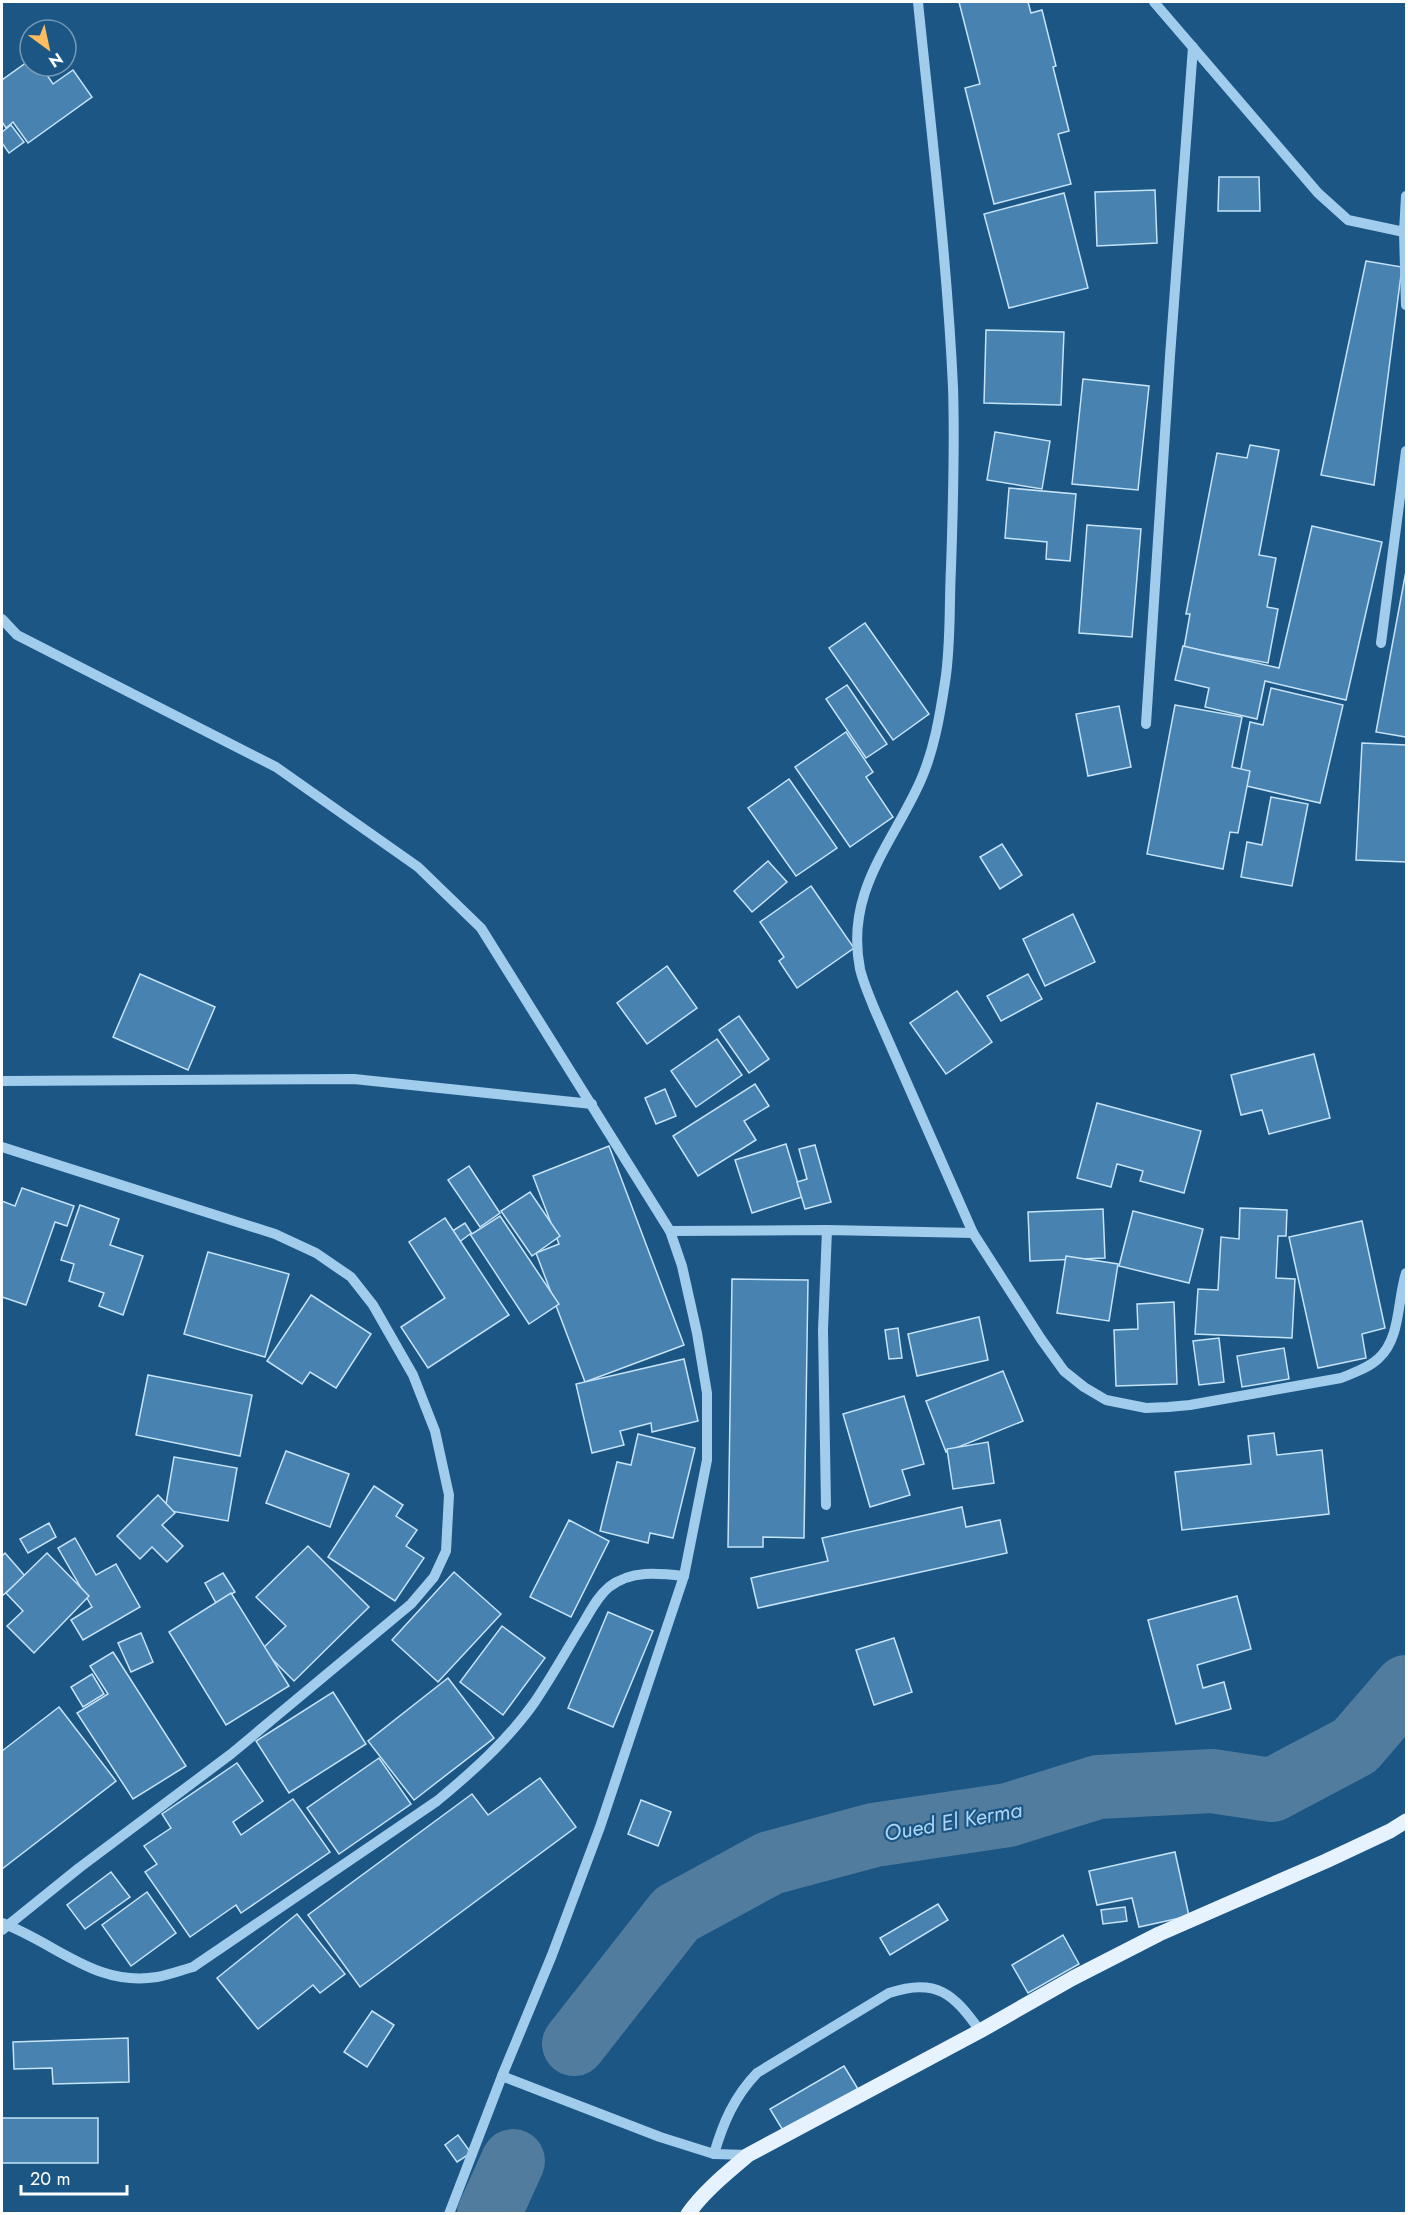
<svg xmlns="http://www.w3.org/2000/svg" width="1408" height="2215" font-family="Jost,sans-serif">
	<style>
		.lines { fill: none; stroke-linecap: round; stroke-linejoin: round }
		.river { stroke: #517c9e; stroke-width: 64 }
		.building { fill: #4782b0; stroke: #c6e3f8; stroke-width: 1.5 }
		.minor { stroke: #a1ccec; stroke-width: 10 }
		.major { stroke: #e6f3ff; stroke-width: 15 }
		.labels { text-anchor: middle; stroke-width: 4.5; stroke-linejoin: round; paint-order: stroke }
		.water-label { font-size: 22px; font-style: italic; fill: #add5f3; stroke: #1b5685 }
	</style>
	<rect width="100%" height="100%" fill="#1b5685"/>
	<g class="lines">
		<g class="river">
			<polyline points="574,2044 676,1914 770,1863 874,1835 1008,1815 1098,1787 1212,1781 1272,1790 1355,1746 1406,1687"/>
			<polyline points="489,2214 513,2161"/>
		</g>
	</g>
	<g class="building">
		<polygon points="959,2 1028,2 1031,13 1042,10 1056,66 1053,67 1069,131 1058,134 1071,184 994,204 965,88 980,84"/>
		<polygon points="30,60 30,66 41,66 53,84 73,70 92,97 28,143 13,122 6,128 2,122 2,80"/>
		<polygon points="11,125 24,142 9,153 2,143 2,132"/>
		<polygon points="1219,177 1259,177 1260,211 1218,211"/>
		<polygon points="1155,190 1157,243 1097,246 1095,192"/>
		<polygon points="1064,193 1088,288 1009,308 984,214"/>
		<polygon points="1366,261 1402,267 1374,485 1321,475"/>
		<polygon points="986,330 1064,332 1061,405 984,403"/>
		<polygon points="1083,379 1149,386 1138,490 1072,484"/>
		<polygon points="995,432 1050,441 1042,489 987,480"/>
		<polygon points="1250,445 1279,450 1259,555 1276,558 1267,607 1278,609 1268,663 1184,648 1190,614 1186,614 1217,453 1247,458"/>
		<polygon points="1009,488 1076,494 1070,561 1046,559 1047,542 1005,538"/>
		<polygon points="1087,525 1141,529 1132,637 1079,633"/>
		<polygon points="1312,526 1382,542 1346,700 1265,681 1257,719 1205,707 1209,688 1175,680 1183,646 1279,668"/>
		<polygon points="1406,571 1406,737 1376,732"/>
		<polygon points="865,623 929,714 893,740 829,648"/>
		<polygon points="847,685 887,744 866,758 826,699"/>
		<polygon points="1271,688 1343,705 1320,803 1238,784 1250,722 1263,725"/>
		<polygon points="1175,705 1242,717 1232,767 1250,771 1238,833 1230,832 1223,869 1147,854"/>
		<polygon points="1119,706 1131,767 1088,776 1076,714"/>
		<polygon points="846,732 873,772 866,777 893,817 850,847 795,767"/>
		<polygon points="1362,743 1406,745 1406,862 1356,860"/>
		<polygon points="789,779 837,848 796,876 748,808"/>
		<polygon points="1271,797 1308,804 1292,886 1241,877 1247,842 1262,845"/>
		<polygon points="1002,844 1022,875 1000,889 980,857"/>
		<polygon points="768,861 787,882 752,912 734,891"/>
		<polygon points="811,886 854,948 797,988 779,961 784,957 760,922"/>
		<polygon points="1073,914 1095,962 1045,986 1023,939"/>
		<polygon points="667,966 697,1008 647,1044 617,1003"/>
		<polygon points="140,974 215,1007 188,1070 113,1037"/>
		<polygon points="1028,974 1042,999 1001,1021 987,996"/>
		<polygon points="957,991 992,1042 946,1074 910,1023"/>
		<polygon points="739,1016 769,1059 749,1073 719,1030"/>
		<polygon points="717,1039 742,1075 696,1107 671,1071"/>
		<polygon points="1314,1054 1330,1118 1269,1134 1262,1110 1241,1115 1231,1075"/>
		<polygon points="755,1084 769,1106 744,1121 756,1140 698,1176 673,1136"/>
		<polygon points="665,1089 676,1116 656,1124 645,1098"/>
		<polygon points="1097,1103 1201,1131 1184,1193 1140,1181 1143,1171 1117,1164 1111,1187 1077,1178"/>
		<polygon points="786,1144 802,1197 752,1213 735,1160"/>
		<polygon points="815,1145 831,1202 805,1209 797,1182 807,1179 799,1149"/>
		<polygon points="609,1146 684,1345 585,1382 536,1253 559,1244 533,1176"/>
		<polygon points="469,1166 500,1213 480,1227 448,1180"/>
		<polygon points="22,1188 74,1206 67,1226 55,1222 26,1305 2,1297 2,1201 15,1206"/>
		<polygon points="530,1192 560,1236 532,1256 501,1211"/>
		<polygon points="80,1205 119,1219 110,1245 143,1256 123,1315 99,1306 104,1293 69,1281 74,1264 61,1260"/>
		<polygon points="1240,1208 1287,1210 1286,1236 1278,1236 1276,1278 1295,1279 1292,1338 1195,1334 1198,1289 1218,1290 1221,1237 1239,1239"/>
		<polygon points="1103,1209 1105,1258 1030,1261 1028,1212"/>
		<polygon points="1133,1211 1203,1229 1189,1283 1119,1266"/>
		<polygon points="500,1216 559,1304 529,1324 470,1234 454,1246 446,1235 465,1223 472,1234"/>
		<polygon points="445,1218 509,1315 428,1368 401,1327 445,1298 409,1242"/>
		<polygon points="1362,1221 1385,1328 1362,1334 1366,1358 1318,1368 1289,1237"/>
		<polygon points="208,1252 289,1274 265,1357 184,1334"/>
		<polygon points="1066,1256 1118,1264 1109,1321 1057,1313"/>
		<polygon points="732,1279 808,1280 804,1538 763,1537 763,1547 728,1547"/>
		<polygon points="311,1295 371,1334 336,1388 310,1372 302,1384 267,1361"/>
		<polygon points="1174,1302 1177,1384 1116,1386 1114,1330 1138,1329 1137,1304"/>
		<polygon points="979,1317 988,1360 917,1376 908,1334"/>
		<polygon points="898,1328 902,1358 889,1359 885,1330"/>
		<polygon points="1219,1338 1224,1382 1199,1385 1193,1341"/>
		<polygon points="1284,1348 1289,1379 1242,1387 1237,1356"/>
		<polygon points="684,1359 698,1421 652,1432 651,1423 620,1431 624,1445 592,1453 576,1384"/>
		<polygon points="1003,1371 1023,1421 946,1452 926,1401"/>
		<polygon points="148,1375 252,1395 240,1456 136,1435"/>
		<polygon points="904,1396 924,1464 902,1470 910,1495 870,1507 843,1414"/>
		<polygon points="1274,1433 1277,1455 1322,1450 1329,1514 1182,1530 1175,1472 1251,1464 1248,1436"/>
		<polygon points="638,1434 695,1448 673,1538 650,1533 648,1543 600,1531 617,1462 631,1465"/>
		<polygon points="988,1442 994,1483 953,1489 947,1449"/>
		<polygon points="286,1451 349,1474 330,1527 266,1503"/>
		<polygon points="174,1457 237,1468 228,1521 165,1510"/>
		<polygon points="374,1486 403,1505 396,1516 417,1530 406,1546 424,1558 395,1601 328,1557"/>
		<polygon points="158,1495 175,1513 162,1525 183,1546 167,1562 152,1547 140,1559 117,1536"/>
		<polygon points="962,1507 966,1527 1000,1520 1007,1553 758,1608 751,1578 828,1561 822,1538"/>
		<polygon points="569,1520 609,1541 571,1617 530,1597"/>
		<polygon points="49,1523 56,1537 28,1553 20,1539"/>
		<polygon points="75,1538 96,1575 116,1564 140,1607 83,1640 71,1620 92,1607 58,1548"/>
		<polygon points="308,1546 369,1607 294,1681 262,1649 286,1626 256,1597"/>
		<polygon points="5,1553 25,1576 2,1596 2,1556"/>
		<polygon points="47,1553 89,1596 34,1653 7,1626 23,1611 6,1593"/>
		<polygon points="454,1572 501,1614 438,1682 392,1640"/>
		<polygon points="223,1573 235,1592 216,1603 205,1583"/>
		<polygon points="231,1593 289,1686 226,1725 169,1632"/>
		<polygon points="1237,1596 1251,1649 1197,1665 1203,1688 1224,1682 1231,1709 1176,1724 1148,1620"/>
		<polygon points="608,1612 653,1631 613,1727 568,1708"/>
		<polygon points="502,1626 545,1658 503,1715 460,1682"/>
		<polygon points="141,1633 153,1662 131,1672 118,1643"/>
		<polygon points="894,1638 912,1692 874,1705 856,1650"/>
		<polygon points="113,1652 186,1766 133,1799 77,1713 108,1694 90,1666"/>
		<polygon points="92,1674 104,1694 83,1707 71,1687"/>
		<polygon points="448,1678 494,1738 414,1800 368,1741"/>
		<polygon points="333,1692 366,1744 289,1793 256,1741"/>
		<polygon points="59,1707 116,1781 2,1869 2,1751"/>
		<polygon points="379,1758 411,1804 339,1854 307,1808"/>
		<polygon points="237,1763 263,1801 233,1822 241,1835 293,1799 330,1852 241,1913 236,1905 190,1937 145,1872 157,1864 144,1846 171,1828 162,1814"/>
		<polygon points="540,1778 576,1827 360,1987 308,1915 472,1794 488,1815"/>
		<polygon points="641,1800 671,1812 658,1846 628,1834"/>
		<polygon points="1175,1852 1189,1916 1139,1927 1132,1898 1097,1905 1089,1871"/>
		<polygon points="111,1872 130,1897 85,1929 67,1905"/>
		<polygon points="147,1892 176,1933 131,1966 102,1925"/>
		<polygon points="938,1904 948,1920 890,1955 880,1938"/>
		<polygon points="1125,1907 1127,1921 1103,1924 1101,1910"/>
		<polygon points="297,1914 345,1974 320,1993 313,1985 258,2029 217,1978"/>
		<polygon points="1063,1935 1079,1964 1028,1993 1012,1965"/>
		<polygon points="372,2011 394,2025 367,2067 344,2052"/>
		<polygon points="128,2038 129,2082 53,2084 52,2068 14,2069 13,2042"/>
		<polygon points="844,2066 858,2089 784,2132 770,2109"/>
		<rect x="2" y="2118" width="96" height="45"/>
		<polygon points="458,2135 471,2153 457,2162 445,2145"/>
	</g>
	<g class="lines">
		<g class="minor">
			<path d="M918 2C931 130 947 258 953 387 955 447 953 509 951 568 949 606 951 645 945 682 940 715 934 751 920 782 891 846 845 892 860 969 863 982 869 995 874 1008L973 1233 1041 1339 1064 1371 1084 1387 1106 1400 1146 1408 1168 1407 1190 1405 1341 1378C1353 1373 1369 1368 1379 1358 1401 1337 1397 1301 1406 1273"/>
			<polyline points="1154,2 1318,193 1348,220 1404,232 1406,196"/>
			<polyline points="1404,232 1406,305"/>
			<polyline points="2,619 17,635 276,767 418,867 481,928 670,1231 682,1266 697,1333 707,1393 707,1460 684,1576 600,1827 552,1955 502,2076 449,2214"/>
			<polyline points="1381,643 1406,451"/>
			<polyline points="1146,724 1170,356 1193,47"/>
			<polyline points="2,1081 354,1079 592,1104"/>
			<polyline points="2,1147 275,1234 316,1253 351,1277 373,1305 413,1375 435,1431 449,1495 446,1551 434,1577 411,1604 231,1754 79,1868 2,1930"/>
			<polyline points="670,1231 827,1230 973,1233"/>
			<polyline points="826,1505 823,1330 827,1230"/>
			<path d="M2 1923C56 1943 95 1987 157 1977 169 1975 182 1970 193 1967L437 1801C472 1772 507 1741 534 1703 551 1678 566 1651 582 1625 590 1612 597 1597 609 1587 631 1570 658 1573 684 1576"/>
			<polyline points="502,2076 660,2137 714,2154 748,2155"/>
			<path d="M714 2154C723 2123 734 2097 757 2073L889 1993C936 1977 954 1994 980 2031"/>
		</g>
		<path class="major" d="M688 2214C704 2191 727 2173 748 2155L980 2031 1073 1978 1159 1934 1326 1861 1390 1831 1406 1821"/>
	</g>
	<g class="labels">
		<g class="water-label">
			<text transform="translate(953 1821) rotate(-10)" y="8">Oued El Kerma</text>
		</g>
	</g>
	<rect width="1408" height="2215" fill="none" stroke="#ffffff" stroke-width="6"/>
	<g transform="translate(48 48) rotate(147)"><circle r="28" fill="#1b5685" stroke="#769ab6" stroke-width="1.5"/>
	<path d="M0-4.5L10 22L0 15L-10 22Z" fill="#fdbc5e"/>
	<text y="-9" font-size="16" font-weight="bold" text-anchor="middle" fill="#ffffff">N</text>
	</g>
	<path d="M21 2185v9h106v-9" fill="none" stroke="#ffffff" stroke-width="3"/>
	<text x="30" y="2185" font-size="18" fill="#ffffff" stroke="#1b5685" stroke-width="4.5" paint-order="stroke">20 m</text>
</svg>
